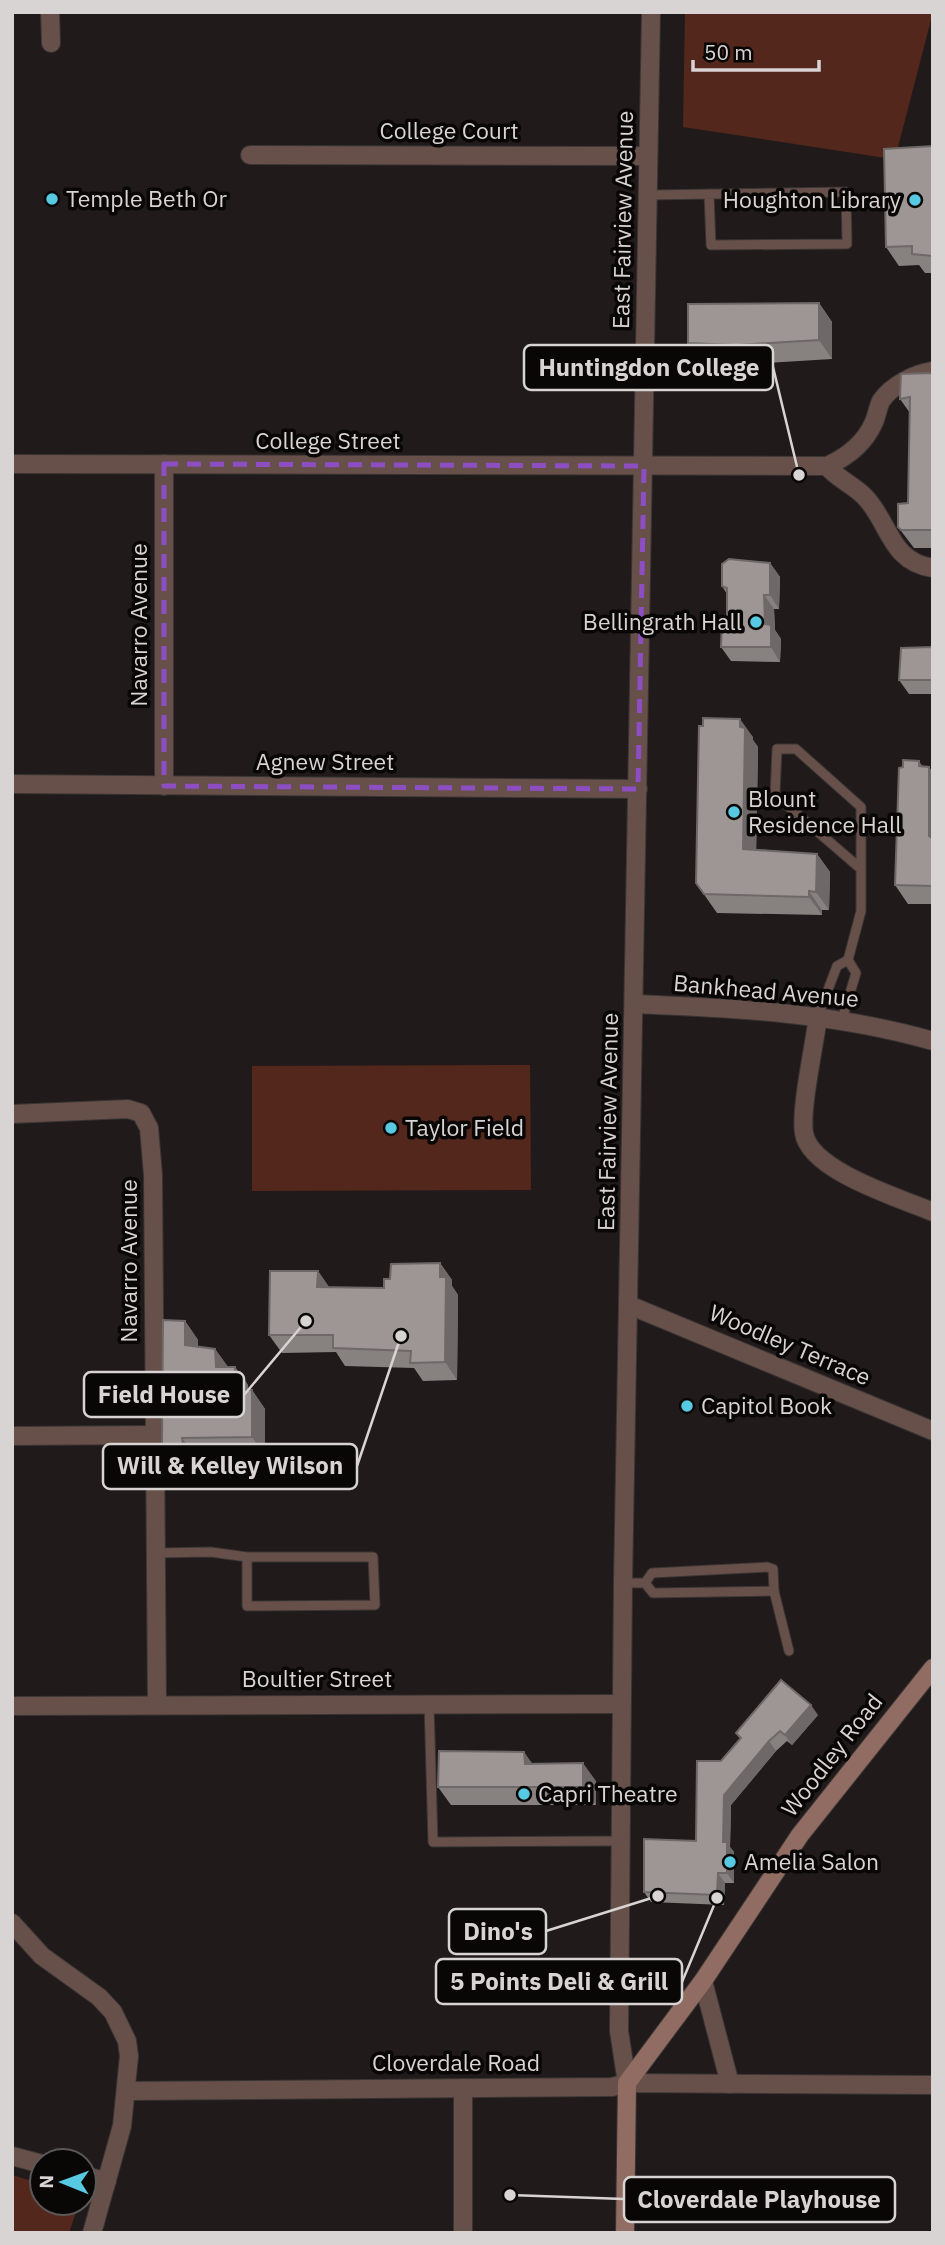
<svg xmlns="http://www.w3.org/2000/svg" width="945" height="2245" font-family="'IBM Plex Sans',sans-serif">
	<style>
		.green { fill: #54271c }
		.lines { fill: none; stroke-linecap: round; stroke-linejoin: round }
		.service-casing { stroke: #3a3534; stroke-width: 11 }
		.minor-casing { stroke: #3a3534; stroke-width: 20 }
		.secondary-casing { stroke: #3a3534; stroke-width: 20 }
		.service { stroke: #67504a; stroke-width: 9 }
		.minor { stroke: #67504a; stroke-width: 18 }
		.secondary { stroke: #916c62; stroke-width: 18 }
		.wall { fill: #87817f }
		.shaded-wall { fill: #6e6968 }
		.building { fill: #9d9694; stroke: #6e6968; stroke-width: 2 }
		.marked { fill: none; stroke: #8d4ec3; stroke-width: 5; stroke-dasharray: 14 9; stroke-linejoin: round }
		.poi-dot { fill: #57c9e2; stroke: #080706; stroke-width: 2.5 }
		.labels { text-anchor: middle; stroke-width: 7; stroke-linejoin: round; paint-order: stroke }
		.street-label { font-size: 23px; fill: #d7d4d3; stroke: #080706 }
		.poi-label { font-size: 23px; fill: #d7d4d3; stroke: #080706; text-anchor: start }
		.leader { fill: none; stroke: #d7d4d3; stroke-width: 2.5 }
		.callout-dot { fill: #d7d4d3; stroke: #080706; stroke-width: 2.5 }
		.callout { fill: #080706; stroke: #d7d4d3; stroke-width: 2.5 }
		.callout-label { font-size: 24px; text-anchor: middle; font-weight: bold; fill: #d7d4d3 }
	</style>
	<rect width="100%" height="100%" fill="#201b1a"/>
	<g class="green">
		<polygon points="685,12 933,12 898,147 886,158 683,127"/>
		<polygon points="530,1065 531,1190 252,1191 252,1066"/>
		<polygon points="12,2175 42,2184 42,2203 79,2203 69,2233 12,2233"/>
	</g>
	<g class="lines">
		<g class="service-casing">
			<g id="service">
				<polyline points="648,195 846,192 847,244 711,245 709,194"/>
				<polyline points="848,960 861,911 861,807 796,749 777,749 775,795 861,869"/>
				<polyline points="818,1016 837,966 848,960 856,973 842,1020"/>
				<polyline points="155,1553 211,1552 247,1557 373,1557 375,1605 247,1606 247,1557"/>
				<polyline points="623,1583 645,1583 653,1593 774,1591 773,1569 767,1567 652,1573 645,1583"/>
				<polyline points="774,1591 789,1651"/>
				<polyline points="429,1703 433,1842 620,1841"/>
			</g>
		</g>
		<g class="minor-casing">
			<g id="minor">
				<polyline points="50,12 51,43"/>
				<polyline points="250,155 648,156"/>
				<path d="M12 464 827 466C847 457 865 443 874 422 877 415 878 407 881 401 892 385 914 374 933 371"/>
				<polyline points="164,464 164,786"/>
				<path d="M827 466C836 478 854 485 865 497 890 523 890 562 933 568"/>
				<polyline points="12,784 638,789"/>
				<path d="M634 1004C736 1008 835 1013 933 1041"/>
				<path d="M818 1016C815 1043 800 1109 804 1133 810 1171 900 1198 933 1212"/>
				<polyline points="12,1114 128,1109 141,1113 149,1128 153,1175 157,1705"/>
				<polyline points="629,1305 933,1431"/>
				<polyline points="12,1436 154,1435"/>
				<polyline points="12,1706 621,1704"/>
				<polyline points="12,1923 42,1956 99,1997 113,2012 127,2041 129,2056 122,2126 92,2233"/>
				<polyline points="703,1981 730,2084"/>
				<polyline points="627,2083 619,2031 623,1583 651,12"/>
				<polyline points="463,2088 463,2233"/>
				<polyline points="126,2091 612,2087 627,2083 933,2085"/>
				<polyline points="12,2156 42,2164"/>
				<polyline points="84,2176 107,2181"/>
			</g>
		</g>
		<g class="secondary-casing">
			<polyline id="secondary" points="625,2233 627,2083 703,1981 800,1835 933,1668"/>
		</g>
		<use href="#service" class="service"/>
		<use href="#minor" class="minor"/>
		<use href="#secondary" class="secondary"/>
	</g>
	<g class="wall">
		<polygon points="933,146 933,273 925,273 919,265 899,266 886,247"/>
		<polygon points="819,303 832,322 832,359 749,364 701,361 688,343"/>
		<polygon points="933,373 933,548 914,548 898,527 908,503 910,413 900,399"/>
		<polygon points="770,563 780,577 779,609 774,609 775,630 781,639 780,662 731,661 721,647 727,622 727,594 722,586"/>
		<polygon points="933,647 933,694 909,694 899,680"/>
		<polygon points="753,737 753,740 758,747 756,849 817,854 830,872 829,910 822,910 822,915 717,913 696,883"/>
		<polygon points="923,766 933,772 933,904 908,904 895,885"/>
		<polygon points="440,1263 452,1280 452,1286 458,1295 457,1380 423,1381 414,1368 345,1366 336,1352 282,1353 269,1335 318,1271 329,1287 384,1288"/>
		<polygon points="185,1321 198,1340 198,1347 215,1349 228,1367 235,1367 248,1385 248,1390 252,1390 265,1409 265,1456 195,1456 196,1462 175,1462 162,1444"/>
		<polygon points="818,1715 792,1745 787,1741 776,1751 731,1805 730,1847 734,1852 734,1883 725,1883 724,1905 651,1902 644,1892 696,1841 721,1761 740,1739 736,1733"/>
		<polygon points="532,1764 596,1781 596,1805 451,1805 438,1787"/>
	</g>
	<g class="shaded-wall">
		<polygon points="819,303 832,322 832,359 819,340"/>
		<polygon points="770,563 780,577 779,609 770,595"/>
		<polygon points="764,595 774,609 775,630 781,639 780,662 771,647 765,624"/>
		<polygon points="740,719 753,737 753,740 758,747 756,867 743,849"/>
		<polygon points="919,761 929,776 929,767 933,772 933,841 929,836"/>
		<polygon points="817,854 830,872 829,910 816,892"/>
		<polygon points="809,891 822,910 822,915 809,897"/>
		<polygon points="440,1263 452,1280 452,1286 458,1295 457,1380 445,1362"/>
		<polygon points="318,1271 330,1289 317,1287"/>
		<polygon points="185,1321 198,1340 198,1364 185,1345"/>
		<polygon points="215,1349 228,1367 216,1367"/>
		<polygon points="235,1367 248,1385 249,1409 236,1390"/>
		<polygon points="252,1390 265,1409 265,1456 252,1437"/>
		<polygon points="182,1438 195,1456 196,1462 183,1444"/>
		<polygon points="811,1705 818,1715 792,1745 785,1735"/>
		<polygon points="769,1741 776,1751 731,1805 730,1847 734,1852 734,1883 727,1873 723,1842 724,1795"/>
		<polygon points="524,1752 537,1770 525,1764"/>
		<polygon points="583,1763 596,1781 596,1805 583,1787"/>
		<polygon points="718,1873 725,1883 724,1905 717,1895"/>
	</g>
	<g class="building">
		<polygon points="933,146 933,256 912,254 912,246 886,247 884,149"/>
		<polygon points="819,303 819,340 736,345 688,343 688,304"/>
		<polygon points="933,373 933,530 901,530 898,527 898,504 908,503 910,397 900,399 901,374"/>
		<polygon points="729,559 770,563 770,595 764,595 765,624 771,625 771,647 721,647 722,621 727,622 727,588 722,586 722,564"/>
		<polygon points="933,647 933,680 899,680 901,648"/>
		<polygon points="703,718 740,719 740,727 745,728 743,849 817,854 816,892 809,891 809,897 704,894 696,883 699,726 703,726"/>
		<polygon points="903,760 919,761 919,766 929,767 929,836 933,839 933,886 895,885 899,768 903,767"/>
		<polygon points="440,1263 440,1277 446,1277 445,1362 410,1363 411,1351 333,1348 333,1335 269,1335 270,1271 318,1271 317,1287 384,1288 384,1279 390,1279 391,1264"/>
		<polygon points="163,1320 185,1321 185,1345 215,1349 216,1367 235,1367 236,1390 252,1390 252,1437 182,1438 183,1444 162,1444"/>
		<polygon points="781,1680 811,1705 785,1735 780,1731 769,1741 724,1795 723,1842 727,1842 727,1873 718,1873 717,1895 644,1892 644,1839 696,1841 697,1761 721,1761 741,1738 736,1733"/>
		<polygon points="439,1751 524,1752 525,1764 583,1763 583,1787 438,1787"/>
	</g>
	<path class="marked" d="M164 464 644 466 638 789 164 786Z"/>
	<g class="poi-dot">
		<circle cx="52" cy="199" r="7"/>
		<circle cx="915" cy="200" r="7"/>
		<circle cx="756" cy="622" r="7"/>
		<circle cx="734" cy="812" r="7"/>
		<circle cx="391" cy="1128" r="7"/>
		<circle cx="687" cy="1406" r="7"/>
		<circle cx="524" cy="1794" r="7"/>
		<circle cx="730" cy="1862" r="7"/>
	</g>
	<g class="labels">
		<g class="street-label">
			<text x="449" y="139">College Court</text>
			<text transform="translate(623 220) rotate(-89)" y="8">East Fairview Avenue</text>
			<text x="328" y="449">College Street</text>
			<text transform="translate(139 625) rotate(-90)" y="8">Navarro Avenue</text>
			<text x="325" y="770">Agnew Street</text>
			<text transform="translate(766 991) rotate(5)" y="8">Bankhead Avenue</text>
			<text transform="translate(608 1122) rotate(-89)" y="8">East Fairview Avenue</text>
			<text transform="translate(129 1261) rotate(-90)" y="8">Navarro Avenue</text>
			<text transform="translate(790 1345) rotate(23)" y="8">Woodley Terrace</text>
			<text x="317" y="1687">Boultier Street</text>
			<text transform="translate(832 1755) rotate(-52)" y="8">Woodley Road</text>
			<text x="456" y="2071">Cloverdale Road</text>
		</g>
		<g class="poi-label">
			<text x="66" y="207">Temple Beth Or</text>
			<text x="901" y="208" text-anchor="end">Houghton Library</text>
			<text x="742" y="630" text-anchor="end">Bellingrath Hall</text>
			<text x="748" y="807">Blount<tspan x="748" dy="26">Residence Hall</tspan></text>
			<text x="405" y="1136">Taylor Field</text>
			<text x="701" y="1414">Capitol Book</text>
			<text x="538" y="1802">Capri Theatre</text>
			<text x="744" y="1870">Amelia Salon</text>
		</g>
	</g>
	<path class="leader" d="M799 475L773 367M306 1321L244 1395M401 1336L357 1466M658 1896L546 1931M717 1898L682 1982M510 2195L624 2199"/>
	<g class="callout-dot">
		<circle cx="799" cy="475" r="7"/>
		<circle cx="306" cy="1321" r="7"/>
		<circle cx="401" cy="1336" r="7"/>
		<circle cx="658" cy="1896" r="7"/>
		<circle cx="717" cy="1898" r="7"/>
		<circle cx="510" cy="2195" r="7"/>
	</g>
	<g class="callout">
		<rect x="524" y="345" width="249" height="45" rx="7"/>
		<rect x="84" y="1372" width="160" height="45" rx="7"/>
		<rect x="103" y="1444" width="254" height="45" rx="7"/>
		<rect x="449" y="1909" width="97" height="45" rx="7"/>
		<rect x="436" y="1959" width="246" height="45" rx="7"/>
		<rect x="624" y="2177" width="271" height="45" rx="7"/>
	</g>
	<g class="callout-label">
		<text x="649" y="376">Huntingdon College</text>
		<text x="164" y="1403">Field House</text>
		<text x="230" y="1474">Will &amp; Kelley Wilson</text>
		<text x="498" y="1940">Dino's</text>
		<text x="559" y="1990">5 Points Deli &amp; Grill</text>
		<text x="759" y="2208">Cloverdale Playhouse</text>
	</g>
	<rect width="945" height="2245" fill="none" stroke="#d7d4d3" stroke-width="28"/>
	<g transform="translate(63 2182) rotate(271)"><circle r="33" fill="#080706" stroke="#5b5958" stroke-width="2"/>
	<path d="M0-5L12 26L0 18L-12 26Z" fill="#57c9e2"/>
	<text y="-10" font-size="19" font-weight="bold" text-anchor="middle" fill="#d7d4d3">N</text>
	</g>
	<path d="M693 60v10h126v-10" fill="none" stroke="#d7d4d3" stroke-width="3.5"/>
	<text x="704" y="60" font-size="21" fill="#d7d4d3" stroke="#080706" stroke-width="5" paint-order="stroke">50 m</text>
</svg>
